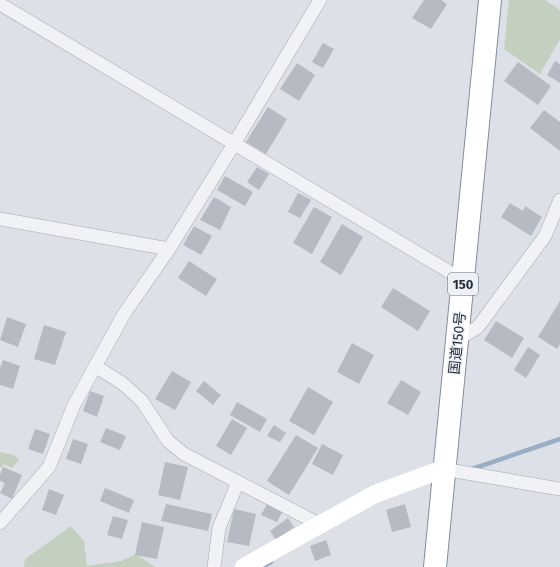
<svg xmlns="http://www.w3.org/2000/svg" width="560" height="567" font-family="'Fira Sans','Noto Sans JP',sans-serif">
	<style>
		.green { fill: #c3d0bf }
		.lines { fill: none; stroke-linecap: round; stroke-linejoin: round }
		.stream { stroke: #99aec6; stroke-width: 4.5 }
		.building { fill: #b5bac3 }
		.street-casing { stroke: #a3a8b1; stroke-width: 14 }
		.highway-casing { stroke: #858e9d; stroke-width: 24 }
		.street { stroke: #f0f2f5; stroke-width: 13 }
		.secondary { stroke: #fff; stroke-width: 18 }
		.highway { stroke: #fff; stroke-width: 22 }
		.labels { text-anchor: middle; stroke-width: 3; stroke-linejoin: round; paint-order: stroke }
		.shield { fill: #edf0f4; stroke: #626974; stroke-width: 1 }
		.shield-label { font-size: 13px; font-weight: bold; fill: #272f3d }
		.street-label { font-size: 14px; fill: #272f3d; stroke: #edf0f4 }
	</style>
	<rect width="100%" height="100%" fill="#dde1e7"/>
	<g class="green">
		<polygon points="509,0 545,0 560,10 560,39 540,74 504,49"/>
		<polygon points="0,452 13,455 19,460 12,468 4,464 0,468"/>
		<polygon points="71,526 84,541 87,566 121,561 136,554 155,567 24,567 25,559"/>
	</g>
	<g class="lines">
		<g class="stream">
			<polyline points="469,470 560,439"/>
			<polyline points="263,567 271,562"/>
		</g>
	</g>
	<g class="building">
		<polygon points="424,0 441,0 447,4 431,29 412,18"/>
		<polygon points="323,43 334,49 323,68 312,62"/>
		<polygon points="555,61 560,64 560,83 547,75"/>
		<polygon points="518,62 551,86 538,105 504,81"/>
		<polygon points="297,63 315,75 299,101 280,89"/>
		<polygon points="268,107 287,119 266,154 246,142"/>
		<polygon points="544,110 560,122 560,151 530,128"/>
		<polygon points="257,167 269,174 259,190 247,182"/>
		<polygon points="225,176 253,192 245,206 217,190"/>
		<polygon points="298,193 311,200 300,218 288,212"/>
		<polygon points="214,197 231,207 220,230 200,220"/>
		<polygon points="510,203 523,211 525,206 542,217 531,236 501,217"/>
		<polygon points="314,207 332,217 312,254 293,243"/>
		<polygon points="342,224 363,237 341,275 320,262"/>
		<polygon points="194,226 212,236 201,255 183,245"/>
		<polygon points="189,261 217,279 206,296 178,278"/>
		<polygon points="393,288 430,311 418,331 381,307"/>
		<polygon points="560,301 560,344 557,349 538,337"/>
		<polygon points="7,317 26,324 18,347 0,340"/>
		<polygon points="496,321 524,338 512,358 484,340"/>
		<polygon points="44,325 66,332 55,365 34,359"/>
		<polygon points="352,343 374,355 359,384 337,372"/>
		<polygon points="528,347 540,355 526,378 514,370"/>
		<polygon points="3,360 20,366 13,389 0,385 0,368"/>
		<polygon points="172,371 191,382 175,410 155,399"/>
		<polygon points="401,380 421,392 408,415 387,403"/>
		<polygon points="204,381 221,395 213,405 196,391"/>
		<polygon points="308,387 333,402 314,435 289,421"/>
		<polygon points="90,391 104,396 97,417 83,411"/>
		<polygon points="237,402 267,419 260,432 230,415"/>
		<polygon points="232,419 247,428 231,455 216,446"/>
		<polygon points="274,425 286,433 280,442 267,436"/>
		<polygon points="106,428 126,436 120,450 100,442"/>
		<polygon points="35,429 50,434 43,454 28,449"/>
		<polygon points="296,435 318,448 289,495 267,481"/>
		<polygon points="73,439 88,444 81,464 66,459"/>
		<polygon points="322,444 343,455 333,475 312,464"/>
		<polygon points="165,462 188,467 180,500 158,495"/>
		<polygon points="3,467 22,475 12,499 0,493 5,483 0,481 0,475"/>
		<polygon points="105,488 134,500 129,513 100,501"/>
		<polygon points="49,489 64,495 56,515 42,510"/>
		<polygon points="166,504 212,514 208,531 161,521"/>
		<polygon points="267,504 283,511 277,522 261,515"/>
		<polygon points="405,504 411,527 392,532 386,510"/>
		<polygon points="234,509 256,514 249,546 227,542"/>
		<polygon points="113,516 128,520 122,539 107,535"/>
		<polygon points="288,518 294,527 276,540 270,531"/>
		<polygon points="142,522 164,527 157,559 135,555"/>
		<polygon points="326,540 331,555 315,561 310,546"/>
	</g>
	<g class="lines">
		<g class="street-casing">
			<g id="street">
				<polyline points="0,4 463,280"/>
				<polyline points="0,219 169,249"/>
				<polyline points="457,340 478,327 545,236 560,200"/>
				<polyline points="95,366 122,383 142,401 168,441 184,454 319,524"/>
				<polyline points="443,469 560,489"/>
				<polyline points="0,523 49,467 74,405 124,314 169,249 234,144 320,0"/>
				<polyline points="214,567 219,528 238,482"/>
			</g>
		</g>
		<g class="highway-casing">
			<polyline id="highway" points="435,567 490,0"/>
		</g>
		<use href="#street" class="street"/>
		<polyline class="secondary" points="244,567 375,494 443,469"/>
		<use href="#highway" class="highway"/>
	</g>
	<g class="labels">
		<rect class="shield" x="448" y="273" width="30" height="22" rx="3"/>
		<g class="shield-label">
			<text x="463" y="289">150</text>
		</g>
		<g class="street-label">
			<text transform="translate(457 343) rotate(-84)" y="5">国道150号</text>
		</g>
	</g>
</svg>
